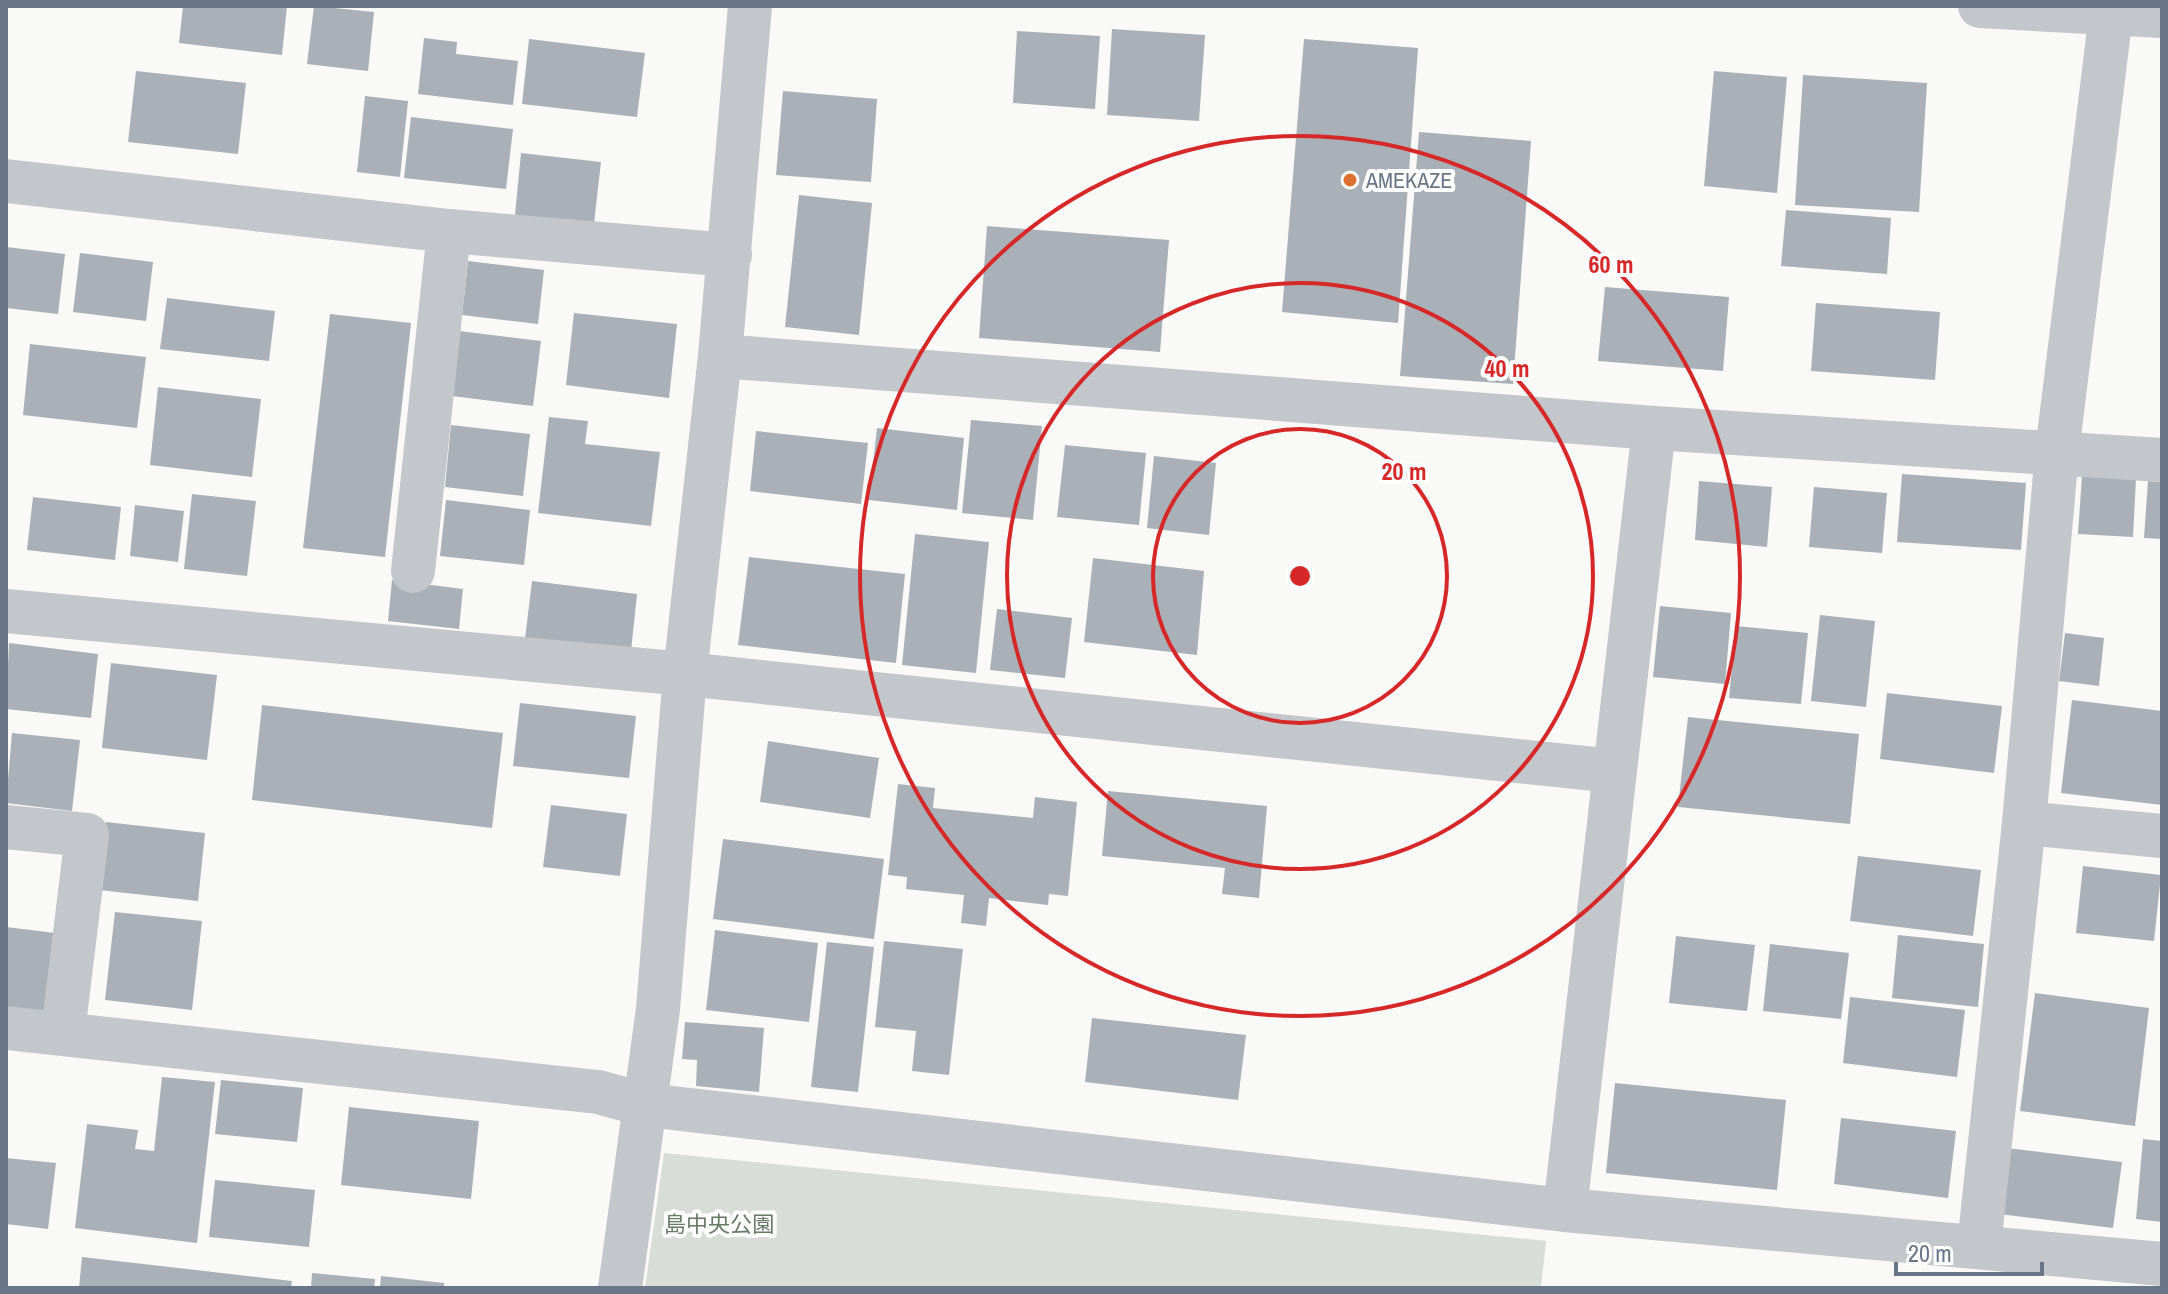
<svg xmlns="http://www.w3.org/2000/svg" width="2168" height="1294" font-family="'Archivo Narrow','Noto Sans JP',sans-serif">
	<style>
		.green { fill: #d8ded7 }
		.building { fill: #a9b0b8 }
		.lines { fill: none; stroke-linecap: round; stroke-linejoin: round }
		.minor { stroke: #c3c6ca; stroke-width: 44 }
		.tertiary { stroke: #c3c6ca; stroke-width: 44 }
		.ring { fill: none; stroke: #d62828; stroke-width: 4 }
		.poi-dot { fill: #df7232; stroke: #fff; stroke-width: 3 }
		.labels { text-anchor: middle; stroke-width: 8; stroke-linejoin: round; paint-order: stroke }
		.poi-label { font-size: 22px; fill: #697687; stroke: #fff; text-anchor: start }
		.park-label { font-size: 22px; fill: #667a64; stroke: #fff }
		.centre { fill: #d62828; stroke: #fff; stroke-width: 4 }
		.ring-label { font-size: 24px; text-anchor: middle; font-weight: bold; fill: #d62828; stroke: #fff; stroke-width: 8; stroke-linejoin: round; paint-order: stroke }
	</style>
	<rect width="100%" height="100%" fill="#f9f9f7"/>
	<polygon class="green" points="664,1153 1546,1241 1541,1288 645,1288"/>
	<g class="building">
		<polygon points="183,6 287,6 282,55 179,43"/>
		<polygon points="314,6 374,12 368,71 307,64"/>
		<polygon points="1112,29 1205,35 1199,121 1107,115"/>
		<polygon points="1017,31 1100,36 1095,109 1013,103"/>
		<polygon points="424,38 457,42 456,54 518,61 513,105 418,94"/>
		<polygon points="529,39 645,53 637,117 522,104"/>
		<polygon points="1304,39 1418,48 1398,323 1282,312"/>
		<polygon points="136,71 246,83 238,154 128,142"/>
		<polygon points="1714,71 1787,77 1777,193 1704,186"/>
		<polygon points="1803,75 1927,83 1919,212 1795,205"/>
		<polygon points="783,91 877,99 871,182 776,175"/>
		<polygon points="365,96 408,101 400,177 357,172"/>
		<polygon points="411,117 513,129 506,189 404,178"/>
		<polygon points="1419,132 1531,141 1513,384 1400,376"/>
		<polygon points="521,153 601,162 594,223 515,215"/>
		<polygon points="799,195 872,203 859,335 785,327"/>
		<polygon points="1786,210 1891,218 1887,274 1781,266"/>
		<polygon points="987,226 1169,240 1160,352 979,338"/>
		<polygon points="6,247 65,254 58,314 6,308"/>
		<polygon points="80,253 153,262 146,321 73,312"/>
		<polygon points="468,261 544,270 538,324 462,315"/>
		<polygon points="1605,287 1729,297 1723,371 1598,361"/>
		<polygon points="167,298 275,311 269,361 160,349"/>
		<polygon points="1816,303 1940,312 1935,380 1811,371"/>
		<polygon points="574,313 677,324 669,398 566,385"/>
		<polygon points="330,314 411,323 385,557 303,548"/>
		<polygon points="459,331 541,341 533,406 452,396"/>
		<polygon points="30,344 146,357 137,428 23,415"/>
		<polygon points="158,387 261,399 252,477 150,465"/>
		<polygon points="549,417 588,421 585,444 660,452 651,526 538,513"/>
		<polygon points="971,420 1042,426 1033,520 962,513"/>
		<polygon points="451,425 530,434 523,496 445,487"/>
		<polygon points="877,428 964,438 957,510 869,500"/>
		<polygon points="756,431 868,443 861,504 750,491"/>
		<polygon points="1065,445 1146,453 1139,525 1057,517"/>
		<polygon points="1154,456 1216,463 1209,535 1147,528"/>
		<polygon points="1902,474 2026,483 2021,550 1897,542"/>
		<polygon points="2082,475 2136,479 2133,537 2078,534"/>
		<polygon points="1699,481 1772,487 1767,547 1695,540"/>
		<polygon points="2148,481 2162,482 2162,539 2144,538"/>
		<polygon points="1814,487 1887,493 1882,553 1809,547"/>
		<polygon points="192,494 256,501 247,576 184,569"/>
		<polygon points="33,497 121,507 115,560 27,550"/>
		<polygon points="446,500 530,510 524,565 440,556"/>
		<polygon points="135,505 184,511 178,562 130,556"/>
		<polygon points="915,534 989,542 976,673 902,665"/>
		<polygon points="749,557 905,574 896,663 738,645"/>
		<polygon points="1093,558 1204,571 1197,655 1084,642"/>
		<polygon points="392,580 463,589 459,629 388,621"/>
		<polygon points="532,581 637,594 631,651 525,639"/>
		<polygon points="1660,606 1731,613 1725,684 1653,677"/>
		<polygon points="997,609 1072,618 1065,678 990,670"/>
		<polygon points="1820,615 1875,621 1866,707 1811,701"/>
		<polygon points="1736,626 1808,633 1801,704 1729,698"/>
		<polygon points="2065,633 2104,638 2099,686 2059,681"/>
		<polygon points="9,643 98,654 91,718 6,709"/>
		<polygon points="111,663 217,675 207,760 102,748"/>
		<polygon points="1887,693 2002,706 1994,773 1880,759"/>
		<polygon points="2072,700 2162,711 2162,805 2061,793"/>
		<polygon points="520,703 636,716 629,778 513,766"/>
		<polygon points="262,705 503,733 492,828 252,800"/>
		<polygon points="1688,717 1859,734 1850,824 1678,807"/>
		<polygon points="12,733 80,740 72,811 6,803"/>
		<polygon points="768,741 879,758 870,818 760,802"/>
		<polygon points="898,784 935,788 933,808 1033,818 1035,797 1077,802 1068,896 1049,894 1048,905 989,898 986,926 961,923 964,895 906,889 907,877 888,875"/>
		<polygon points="1108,791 1267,806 1259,898 1222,894 1225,868 1102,856"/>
		<polygon points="551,805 627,814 620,876 543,867"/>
		<polygon points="106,822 205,833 198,901 99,890"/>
		<polygon points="723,839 884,859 874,939 713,919"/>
		<polygon points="1858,856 1981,870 1973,936 1850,921"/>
		<polygon points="2083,866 2161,875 2154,941 2076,933"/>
		<polygon points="115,912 202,921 192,1010 105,1000"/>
		<polygon points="6,927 55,933 45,1014 6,1010"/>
		<polygon points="715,930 818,943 809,1022 706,1010"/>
		<polygon points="1898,935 1984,944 1978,1007 1892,998"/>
		<polygon points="1676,936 1755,945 1747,1011 1669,1003"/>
		<polygon points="884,941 963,949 949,1075 912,1071 916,1031 875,1027"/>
		<polygon points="827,942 874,947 858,1092 811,1087"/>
		<polygon points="1770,944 1849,953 1841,1019 1763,1011"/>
		<polygon points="2035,993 2149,1008 2135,1126 2020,1111"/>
		<polygon points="1850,997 1965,1010 1957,1077 1843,1063"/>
		<polygon points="1092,1018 1246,1035 1238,1100 1085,1082"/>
		<polygon points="685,1022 764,1028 759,1092 696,1086 697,1060 682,1059"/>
		<polygon points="162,1077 215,1082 197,1243 75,1228 87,1124 138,1130 135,1149 154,1151"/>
		<polygon points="221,1080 303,1088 297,1142 215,1134"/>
		<polygon points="1615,1083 1786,1100 1777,1190 1606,1173"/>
		<polygon points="349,1107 479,1121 471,1199 341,1185"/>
		<polygon points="1841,1118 1956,1131 1948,1198 1834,1184"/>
		<polygon points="2143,1139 2162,1141 2162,1222 2136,1219"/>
		<polygon points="2007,1148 2122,1162 2113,1228 1999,1214"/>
		<polygon points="6,1158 56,1163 48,1229 6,1224"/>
		<polygon points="215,1180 315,1190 309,1247 209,1237"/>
		<polygon points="82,1257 292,1281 291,1288 79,1288"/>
		<polygon points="312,1273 375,1279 374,1288 311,1288"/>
		<polygon points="381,1276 444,1283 444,1288 380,1288"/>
	</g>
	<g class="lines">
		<g class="minor">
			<polyline points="6,181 449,231 730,255"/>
			<polyline points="720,356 1654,428 2162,460"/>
			<polyline points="413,571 449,231"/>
			<polyline points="6,611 685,674 1614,771"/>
			<polyline points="2024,823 2162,836"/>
			<polyline points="6,827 87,835 63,1032"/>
			<polyline points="6,1028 598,1092 646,1105 1565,1210 2162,1264"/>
			<polyline points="1565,1210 1654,428"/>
			<polyline points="1979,1246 2024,823 2057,452 2112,6"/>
			<polyline points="620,1288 658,1009 685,674 720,356 750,6"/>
		</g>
		<polyline class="tertiary" points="1980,6 2162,16"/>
	</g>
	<g class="ring">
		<circle cx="1300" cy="576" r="147"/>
		<circle cx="1300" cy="576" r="293"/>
		<circle cx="1300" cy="576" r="440"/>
	</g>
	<circle class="poi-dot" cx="1350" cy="180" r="8"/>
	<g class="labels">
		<g class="poi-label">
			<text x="1366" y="188">AMEKAZE</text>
		</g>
		<g class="park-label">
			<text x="719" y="1232">島中央公園</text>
		</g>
	</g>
	<circle cx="1300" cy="576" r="12" class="centre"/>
	<g class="ring-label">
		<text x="1611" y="273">60 m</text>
		<text x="1507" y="377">40 m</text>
		<text x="1404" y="480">20 m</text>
	</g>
	<rect width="2168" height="1294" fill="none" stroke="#697687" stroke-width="16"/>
	<path d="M1896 1262v12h146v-12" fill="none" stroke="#697687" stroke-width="4"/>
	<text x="1908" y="1262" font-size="24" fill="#697687" stroke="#ffffff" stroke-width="6" paint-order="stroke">20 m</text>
</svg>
